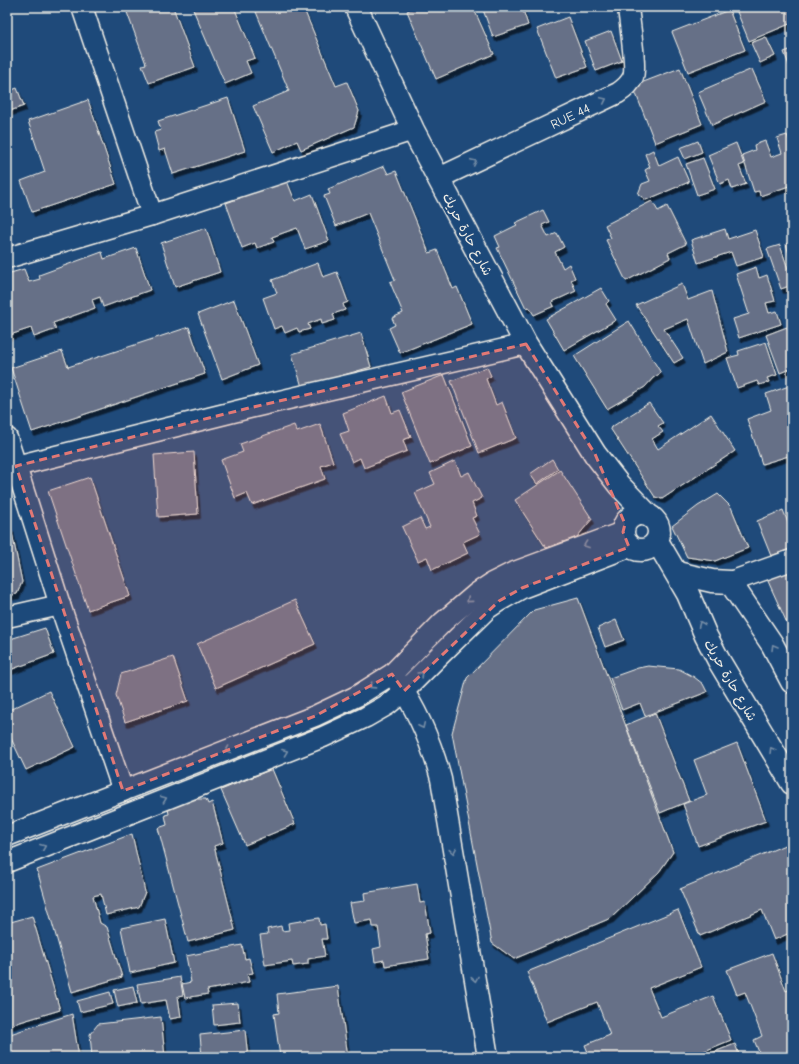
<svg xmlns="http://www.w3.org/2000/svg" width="799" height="1064" font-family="'Comic Neue','Playpen Sans Arabic',sans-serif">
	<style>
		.building { fill: #666f87; stroke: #f4f1e8; filter: url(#shadow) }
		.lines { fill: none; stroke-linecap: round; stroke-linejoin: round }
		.minor-casing { stroke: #f4f1e8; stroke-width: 23 }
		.tertiary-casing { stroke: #f4f1e8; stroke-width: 25 }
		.minor { stroke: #1f4a7a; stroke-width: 20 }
		.tertiary { stroke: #1f4a7a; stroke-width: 22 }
		.oneway { stroke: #748da6 }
		.marked { fill: #e27875; fill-opacity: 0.2; stroke: #e27875; stroke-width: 3; stroke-dasharray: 8 5; stroke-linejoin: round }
		.labels { text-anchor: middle; stroke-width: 4; stroke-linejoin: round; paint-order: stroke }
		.street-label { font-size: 13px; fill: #f4f1e8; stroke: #1f4a7a }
	</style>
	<defs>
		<filter id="shadow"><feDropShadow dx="2.5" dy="4.5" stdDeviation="0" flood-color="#0009"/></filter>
	</defs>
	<rect width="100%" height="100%" fill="#1f4a7a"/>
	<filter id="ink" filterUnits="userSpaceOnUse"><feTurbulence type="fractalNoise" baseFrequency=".025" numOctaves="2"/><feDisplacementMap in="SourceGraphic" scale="8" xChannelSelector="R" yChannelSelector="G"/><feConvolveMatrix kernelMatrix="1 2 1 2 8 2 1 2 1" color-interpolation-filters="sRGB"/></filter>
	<g filter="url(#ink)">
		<g class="building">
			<polygon points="125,7 173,7 195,67 149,83 142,65 146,64"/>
			<polygon points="192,7 234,7 255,58 246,61 251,73 225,84"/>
			<polygon points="254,7 303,7 336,86 347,82 359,111 354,127 301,150 297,141 273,152 253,106 289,91"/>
			<polygon points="416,7 438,7 440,11 448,7 473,7 494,54 436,79 407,11"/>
			<polygon points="482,7 522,7 528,25 493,37"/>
			<polygon points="735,7 792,7 792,23 749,41"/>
			<polygon points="729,10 745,50 688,72 672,32"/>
			<polygon points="568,17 587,67 556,78 537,29"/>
			<polygon points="611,31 622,61 596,71 585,41"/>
			<polygon points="766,37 775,56 760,63 751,43"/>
			<polygon points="792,49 792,73 784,52"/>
			<polygon points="680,68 702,124 655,143 633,86"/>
			<polygon points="752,69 766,101 712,125 698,92"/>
			<polygon points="17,88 24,106 7,112 7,92"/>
			<polygon points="228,98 245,151 173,174 165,149 159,151 154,132 161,130 158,121"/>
			<polygon points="88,100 116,184 32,212 21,181 45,172 28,121"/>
			<polygon points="787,135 789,140 792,140 792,185 760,196 759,191 754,192 742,155 755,150 754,145 765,141 771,157 782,153 777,138"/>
			<polygon points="698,141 702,152 685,159 680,148"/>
			<polygon points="736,143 744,164 739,166 746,184 732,189 729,180 720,184 708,155"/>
			<polygon points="653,150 659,166 678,157 689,182 646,200 638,194 642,184 650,181 645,170 650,167 645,154"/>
			<polygon points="703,158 715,189 697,195 686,164"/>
			<polygon points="384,166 388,174 396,171 429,253 437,250 453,289 457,287 472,324 400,353 389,328 395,325 392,318 403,313 390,282 395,280 368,213 336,226 324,196 330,194 328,189"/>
			<polygon points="287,181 295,201 312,194 329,241 305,249 297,228 272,237 274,242 257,248 255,243 242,248 226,203 240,198 239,195 270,184 271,187"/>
			<polygon points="652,201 658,211 667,206 686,244 668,253 670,258 626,281 606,240 611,238 605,225"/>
			<polygon points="543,210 549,222 542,225 548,237 557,233 564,247 555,252 563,268 569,264 575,278 571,280 576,291 552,302 554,306 534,315 529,307 526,308 497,248 500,247 495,236 517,225 515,223"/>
			<polygon points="206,228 220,272 175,287 161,243"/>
			<polygon points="725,229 728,239 755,230 764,257 736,266 731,252 698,263 691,240"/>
			<polygon points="792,242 792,260 791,261 786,244"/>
			<polygon points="780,245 792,281 792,285 781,289 767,249"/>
			<polygon points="136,248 150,290 103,307 100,297 92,300 95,308 53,323 56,329 34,337 31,328 7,336 7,274 24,269 29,282 40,279 39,275 102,252 104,259"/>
			<polygon points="318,263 323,277 337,272 348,302 343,304 345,310 333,314 335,320 322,324 321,319 308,324 310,329 299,332 297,328 285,333 282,326 274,329 263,298 277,293 272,280"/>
			<polygon points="756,267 759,278 767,275 775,301 766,303 769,313 777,311 781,324 739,338 733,319 749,314 736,274"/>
			<polygon points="682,284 688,300 712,291 728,352 703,364 688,319 664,329 683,358 674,363 636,305"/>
			<polygon points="601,288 609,301 606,304 616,320 564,350 546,319"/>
			<polygon points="234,300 258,365 222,379 198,314"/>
			<polygon points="629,321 661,373 653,378 645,387 607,409 574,356"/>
			<polygon points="189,327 205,374 32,432 11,368 62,351 68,367"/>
			<polygon points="787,327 788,330 792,329 792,368 780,373 766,335"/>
			<polygon points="361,333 371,367 302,387 292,354"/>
			<polygon points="766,342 777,375 767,378 769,382 759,385 757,381 737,388 727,358 739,355 738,351"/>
			<polygon points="487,367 491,376 486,379 496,405 502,402 516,438 479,453 451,381"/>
			<polygon points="444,375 472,446 430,464 401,392"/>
			<polygon points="792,385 792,455 762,464 747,419 771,410 766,394"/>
			<polygon points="386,396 392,413 400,410 411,437 403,440 407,451 364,468 360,458 352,462 340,434 349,431 343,413"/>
			<polygon points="649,403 663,423 658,426 663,432 652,439 658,449 711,414 735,451 662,499 655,497 610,428"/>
			<polygon points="320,424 333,462 321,466 325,479 252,505 247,493 235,498 221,460 243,452 240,444 294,425 297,432"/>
			<polygon points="194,452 198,514 158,517 154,455"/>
			<polygon points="552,459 558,469 537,484 530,474"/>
			<polygon points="455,461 461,476 469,472 482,498 472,503 477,516 472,518 480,534 463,542 468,553 432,570 427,557 418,561 402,527 420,518 425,529 430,527 415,493 435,484 430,473"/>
			<polygon points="560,470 592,519 577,537 546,548 515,500"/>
			<polygon points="90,477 130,596 88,610 48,491"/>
			<polygon points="718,494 731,507 748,548 715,561 687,557 672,526 698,506"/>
			<polygon points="783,510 792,533 792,548 771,556 757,521"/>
			<polygon points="11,528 22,582 17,594 7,596 7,529"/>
			<polygon points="792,568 792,634 767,579"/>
			<polygon points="578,598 673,852 659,872 611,918 514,959 492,943 452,733 467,678 534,610"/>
			<polygon points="295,600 315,644 216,688 197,644"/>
			<polygon points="616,620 624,640 605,647 598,628"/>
			<polygon points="45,628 54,654 7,671 7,640"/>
			<polygon points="173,657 188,701 125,722 116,695 121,674"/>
			<polygon points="648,666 679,669 694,677 703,684 707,692 645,716 640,703 622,710 610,678 638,668"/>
			<polygon points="49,691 75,747 26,770 7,730 7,711"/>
			<polygon points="655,713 689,801 660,813 626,725"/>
			<polygon points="737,743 766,821 698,846 683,804 707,795 694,760"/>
			<polygon points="272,769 295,824 245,845 221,790"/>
			<polygon points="193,799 206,799 208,804 212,802 223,843 214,846 235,930 188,942 158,828 167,825 165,815 169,814 168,809 179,802"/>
			<polygon points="132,834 145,892 139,907 106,915 101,894 93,896 100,923 107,927 122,977 72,992 37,870"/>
			<polygon points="792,842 792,932 774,940 762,910 700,936 680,889"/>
			<polygon points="417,884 420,903 425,902 430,933 425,934 429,959 385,966 384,960 375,962 373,949 381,947 378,927 373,927 372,920 354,923 350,903 365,901 364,893"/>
			<polygon points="678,910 701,967 649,988 661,1017 713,996 731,1040 690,1057 590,1057 585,1045 610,1035 597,1002 547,1022 527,972"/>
			<polygon points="32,916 60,1010 7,1026 7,923"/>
			<polygon points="319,918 320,925 325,924 327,939 322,939 325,956 308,959 308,964 293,966 292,961 265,965 260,935 268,934 267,929 281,926 282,931 289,930 288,923"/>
			<polygon points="165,919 174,963 130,973 121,928"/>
			<polygon points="242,945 245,959 249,958 253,973 247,974 249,982 207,990 208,994 185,998 182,984 191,982 186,956"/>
			<polygon points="772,953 786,991 792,988 792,1055 785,1057 761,1057 754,1040 762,1036 745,992 737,995 727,970"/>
			<polygon points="180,977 183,995 178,996 181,1017 170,1019 166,1000 141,1004 137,984"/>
			<polygon points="133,986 137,1003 118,1007 114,990"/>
			<polygon points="338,986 348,1057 280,1057 274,1014 279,1013 277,994"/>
			<polygon points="110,992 113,1004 80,1012 77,1001"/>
			<polygon points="238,1003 240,1022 214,1025 212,1005"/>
			<polygon points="72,1014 79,1057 7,1057 7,1035"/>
			<polygon points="161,1017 165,1057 92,1057 90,1034 98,1024"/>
			<polygon points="245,1030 248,1057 202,1057 200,1035"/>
			<polygon points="735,1044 740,1057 701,1057"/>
		</g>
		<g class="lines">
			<g class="minor-casing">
				<g id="minor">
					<polyline points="82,7 152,215"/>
					<path id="s1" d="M439 178 618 93C624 89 630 84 633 77 637 67 629 20 628 7"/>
					<polyline points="7,258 152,215 413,130"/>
					<polyline points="7,438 60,605 123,791"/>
					<polyline points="16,466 249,408 526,344"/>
					<polyline points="730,582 792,560"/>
					<polyline points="7,617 60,605"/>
					<path d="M397 681C418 711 432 745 441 779L488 1057"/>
					<polyline points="7,836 315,716 357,696 392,674 443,622 477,593 492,583 512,573 623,532"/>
					<polyline points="7,862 323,737 366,717 387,705 404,691 440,655 487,609 499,601 522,588 629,547"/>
				</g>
			</g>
			<g class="tertiary-casing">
				<g id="tertiary">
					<polyline points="356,7 413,130 526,344 595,454 619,485 647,514"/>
					<circle cx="641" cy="532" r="18"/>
					<polyline points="657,541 688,594 706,636 719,661 792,783"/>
					<polyline points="677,573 712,581 730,582 772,644 792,682"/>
				</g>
			</g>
			<use href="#minor" class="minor"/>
			<use href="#tertiary" class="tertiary"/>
		</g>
		<defs><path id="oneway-chevron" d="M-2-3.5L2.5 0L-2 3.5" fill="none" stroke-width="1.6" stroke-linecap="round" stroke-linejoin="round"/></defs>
		<g class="oneway">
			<use href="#oneway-chevron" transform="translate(604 100) rotate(-25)"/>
			<use href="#oneway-chevron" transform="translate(474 162) rotate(-25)"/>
			<use href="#oneway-chevron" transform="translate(586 545) rotate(160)"/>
			<use href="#oneway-chevron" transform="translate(469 600) rotate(140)"/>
			<use href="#oneway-chevron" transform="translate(701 624) rotate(-112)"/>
			<use href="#oneway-chevron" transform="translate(774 647) rotate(-121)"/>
			<use href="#oneway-chevron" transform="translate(421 674) rotate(-46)"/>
			<use href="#oneway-chevron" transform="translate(372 686) rotate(147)"/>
			<use href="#oneway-chevron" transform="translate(422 726) rotate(65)"/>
			<use href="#oneway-chevron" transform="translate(228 750) rotate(159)"/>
			<use href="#oneway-chevron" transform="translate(772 750) rotate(-121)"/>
			<use href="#oneway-chevron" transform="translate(285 752) rotate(-21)"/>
			<use href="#oneway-chevron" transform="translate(164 799) rotate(-21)"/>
			<use href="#oneway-chevron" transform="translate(43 847) rotate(-22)"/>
			<use href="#oneway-chevron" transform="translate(453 851) rotate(81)"/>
			<use href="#oneway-chevron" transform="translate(475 979) rotate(80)"/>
		</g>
	</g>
	<path class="marked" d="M526 344 595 454 625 524 623 532 629 547 522 588 499 601 404 691 392 674 315 716 123 791 16 466 249 408Z"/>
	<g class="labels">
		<g class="street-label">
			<text dy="5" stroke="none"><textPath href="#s1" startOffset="145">RUE 44</textPath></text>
			<text transform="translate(468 234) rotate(62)" y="5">شارع حارة حريك</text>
			<text transform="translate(731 680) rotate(60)" y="5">شارع حارة حريك</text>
		</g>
	</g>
	<rect width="799" height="1064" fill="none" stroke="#1f4a7a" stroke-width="24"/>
	<rect x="12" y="12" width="775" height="1040" fill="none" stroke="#f4f1e8" stroke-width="1.5" filter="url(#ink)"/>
</svg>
